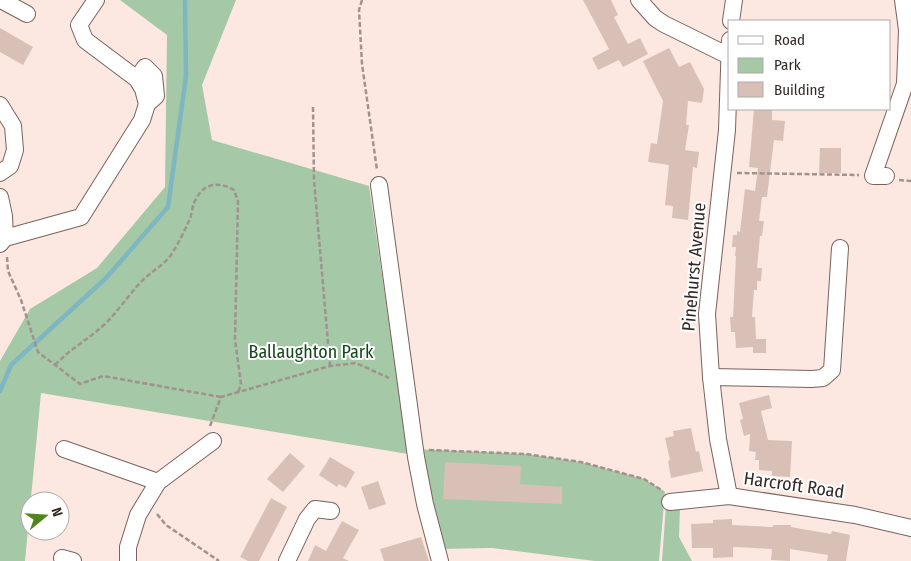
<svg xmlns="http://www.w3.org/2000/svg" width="911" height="561" font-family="'Fira Sans Condensed',sans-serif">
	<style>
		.green { fill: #a5c8a6 }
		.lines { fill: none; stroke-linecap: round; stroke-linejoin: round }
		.stream { stroke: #7eb7c2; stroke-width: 4.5 }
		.building { fill: #d8c0b7 }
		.minor-casing { stroke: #78635c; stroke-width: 18 }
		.path { stroke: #a1928d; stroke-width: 2.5; stroke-dasharray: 5 2.5; stroke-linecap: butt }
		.minor { stroke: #fff; stroke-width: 16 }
		.labels { text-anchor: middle; stroke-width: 4; stroke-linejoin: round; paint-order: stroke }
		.street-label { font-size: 18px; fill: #332a27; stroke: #fff }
		.park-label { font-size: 18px; fill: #15481c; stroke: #fff }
	</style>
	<rect width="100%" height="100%" fill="#fce8e1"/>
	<g class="green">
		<polygon points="120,0 236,0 202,85 212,140 369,186 408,454 41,393 25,561 0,561 0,361 30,309 97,268 165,187 167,35"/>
		<polygon points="416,449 526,454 581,462 644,479 665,492 659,561 595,561 492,548 436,549"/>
		<polygon points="666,505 680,507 679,537 692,561 662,561"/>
	</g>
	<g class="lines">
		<polyline class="stream" points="0,391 11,365 106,278 168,207 186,76 185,0"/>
	</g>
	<g class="building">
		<polygon points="583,0 611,0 618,15 614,17 628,44 640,38 648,54 623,67 619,60 598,70 592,58 609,49"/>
		<polygon points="0,28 33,47 23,65 0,52"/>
		<polygon points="669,48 679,67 690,62 704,89 702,103 688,101 686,125 689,125 685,150 699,152 697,168 693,167 688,220 672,218 673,206 665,205 669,165 648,162 651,143 657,144 663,101 643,61"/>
		<polygon points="754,109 772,109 772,120 785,121 783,141 774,140 767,197 762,197 759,221 764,221 762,236 760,236 757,268 762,268 761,281 757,281 757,290 754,290 752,317 755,317 756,339 766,339 766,353 753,353 753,347 736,348 735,332 731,332 730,317 733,317 736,256 735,256 736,247 732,247 733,235 737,235 737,231 740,232 745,189 755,191 758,168 749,167"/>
		<polygon points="820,148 841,148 841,173 819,173"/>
		<polygon points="769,395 772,408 761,411 768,440 792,441 790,477 772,476 772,471 759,470 759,460 755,460 756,452 749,451 750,434 744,436 740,420 743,419 739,403"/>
		<polygon points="691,428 696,452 699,451 703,471 671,478 668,461 670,460 665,438 674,436 673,431"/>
		<polygon points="290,453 305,466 283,492 267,479"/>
		<polygon points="330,457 355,472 346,488 339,484 337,487 319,475"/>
		<polygon points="445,462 521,466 520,484 562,487 562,504 443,499"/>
		<polygon points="378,481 386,504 369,510 361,487"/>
		<polygon points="271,498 287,507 259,561 248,561 240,557"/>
		<polygon points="732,519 732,525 773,527 773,525 791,525 791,527 831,534 832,531 850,535 846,561 827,561 828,555 790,549 790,561 771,560 772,549 733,547 733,557 713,558 713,548 692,548 691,524 713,523 713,520"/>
		<polygon points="342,521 359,530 343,558 349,561 308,561 315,545 326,551"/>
		<polygon points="421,537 429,561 384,561 380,549"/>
	</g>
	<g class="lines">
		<g class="minor-casing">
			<g id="minor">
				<polyline points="1,0 27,14"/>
				<polyline points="639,0 655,18 664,24 729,56"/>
				<polyline points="731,21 734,0"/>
				<polyline points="137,79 145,67 154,76 156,96 147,104"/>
				<polyline points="0,105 13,126 15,150 10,166 0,173"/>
				<polyline points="886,176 873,176 905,84 907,30 903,0"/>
				<polyline points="379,185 416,457 425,504 440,561"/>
				<polyline points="0,197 4,216 5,238 0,244"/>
				<polyline points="5,238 81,217 142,120 147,104 143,89 137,79 85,40 79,25 96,0"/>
				<polyline points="711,377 812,379 823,378 832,370 840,248"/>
				<polyline points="64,449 158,482"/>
				<polyline points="729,496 718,439 711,377 707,314 727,130 730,40"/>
				<polyline points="670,502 729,496 855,515 911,528"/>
				<polyline points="62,558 73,561"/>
				<polyline points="128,561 128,547 138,515 158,482 213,441"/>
				<polyline points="287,561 307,519 315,509 331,511"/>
			</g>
		</g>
		<g class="path">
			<polyline points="362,0 359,10 362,64 377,170"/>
			<polyline points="313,107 314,180 330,366"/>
			<polyline points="737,173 859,175"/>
			<polyline points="899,180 911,181"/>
			<polyline points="7,257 8,271 21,300 38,352 80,384 103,376 221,397"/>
			<path d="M55 365C70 349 89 339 105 324 118 311 128 296 140 283 150 272 163 266 171 255 178 244 184 232 189 221 192 215 192 208 194 203 202 184 217 180 234 190L238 201 235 340 241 384 238 393"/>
			<polyline points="210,426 221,397 330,366 356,363 389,378"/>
			<polyline points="429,450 526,454 581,462 644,479 663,491"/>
			<polyline points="157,514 166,525 219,561"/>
		</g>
		<use href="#minor" class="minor"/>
	</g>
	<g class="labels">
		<g class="street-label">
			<text transform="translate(694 267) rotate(-85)" y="6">Pinehurst Avenue</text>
			<text transform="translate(794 485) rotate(8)" y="6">Harcroft Road</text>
		</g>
		<g class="park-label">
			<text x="311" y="358">Ballaughton Park</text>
		</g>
	</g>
	<rect x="728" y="20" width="162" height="90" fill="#ffffff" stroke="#adaaa9"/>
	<rect x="738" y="36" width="25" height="8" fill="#ffffff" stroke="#adaaa9"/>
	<text x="774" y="45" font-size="15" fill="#332a27">Road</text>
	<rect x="738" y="58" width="25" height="15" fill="#a5c8a6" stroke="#adaaa9"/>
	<text x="774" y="70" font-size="15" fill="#332a27">Park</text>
	<rect x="738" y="82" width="25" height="15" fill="#d8c0b7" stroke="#adaaa9"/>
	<text x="774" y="95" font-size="15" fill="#332a27">Building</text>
	<g transform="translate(45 516) rotate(72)"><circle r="24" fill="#ffffff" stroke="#adaaa9"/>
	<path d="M0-4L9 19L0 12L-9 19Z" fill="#51851b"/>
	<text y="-8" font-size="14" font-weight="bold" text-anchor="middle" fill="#332a27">N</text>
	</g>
</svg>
